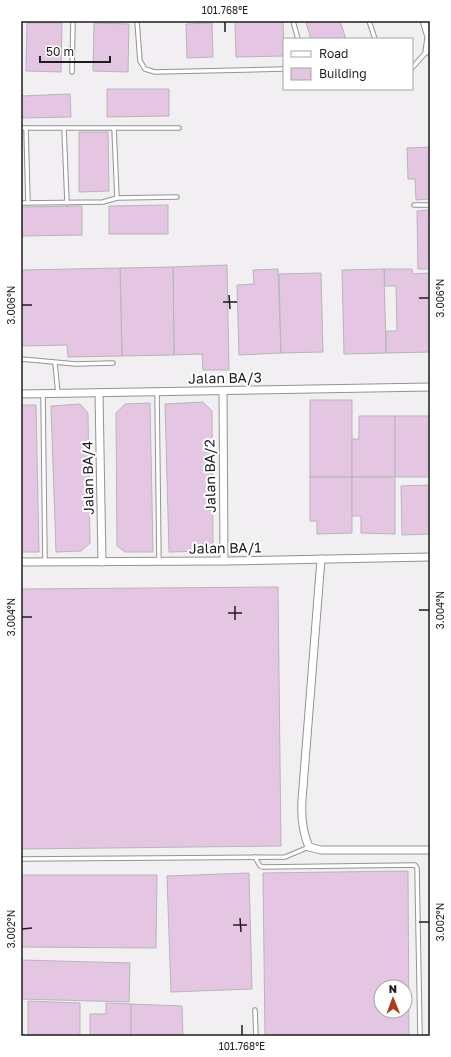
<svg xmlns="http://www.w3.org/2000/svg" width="451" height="1057" font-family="'Golos Text',sans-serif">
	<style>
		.building { fill: #e4c6e2; stroke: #b8b5b8; fill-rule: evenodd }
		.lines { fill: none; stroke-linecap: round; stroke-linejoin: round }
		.lane-casing { stroke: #959295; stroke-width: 5.5 }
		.street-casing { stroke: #959295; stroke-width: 9 }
		.lane { stroke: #fff; stroke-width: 3.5 }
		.street { stroke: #fff; stroke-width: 7 }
		.ticks { fill: none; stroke: #1e1d1e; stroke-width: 1.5 }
		.labels { text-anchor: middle; stroke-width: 4; stroke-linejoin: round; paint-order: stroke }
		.street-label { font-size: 14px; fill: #1e1d1e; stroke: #fff }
		.neatline { fill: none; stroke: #1e1d1e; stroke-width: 1.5 }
		.ticks-label { font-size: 10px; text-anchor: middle; fill: #1e1d1e }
	</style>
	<rect width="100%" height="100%" fill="#f2eff2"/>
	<g class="building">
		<polygon points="235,21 283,21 284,56 236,57"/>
		<polygon points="312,21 340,21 346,39 311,39 306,23"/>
		<polygon points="27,23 62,23 61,72 26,71"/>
		<polygon points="94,23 129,24 128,72 93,71"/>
		<polygon points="212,23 213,57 187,58 186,24"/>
		<polygon points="107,89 169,89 169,116 107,117"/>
		<polygon points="70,94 71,117 21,118 21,96"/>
		<polygon points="79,132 108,132 109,191 79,192"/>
		<polygon points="430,147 430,199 416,200 415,179 408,179 407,148"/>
		<polygon points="168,205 168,234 109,234 109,206"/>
		<polygon points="82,206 82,235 22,236 22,207"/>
		<polygon points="430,210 430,269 418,269 417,211"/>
		<polygon points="227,265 229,370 203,370 202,354 174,355 173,267"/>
		<polygon points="173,267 174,355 122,356 120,268"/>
		<polygon points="120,268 122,356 68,357 67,345 21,346 21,270"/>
		<polygon points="278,269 281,353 239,355 237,285 254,284 253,270"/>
		<polygon points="384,269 412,269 413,274 430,273 430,352 386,353 386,331 397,331 396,286 385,286"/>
		<polygon points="384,269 386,353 344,354 342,270"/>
		<polygon points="321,273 323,352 281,353 279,274"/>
		<rect x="310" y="400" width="42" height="77"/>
		<polygon points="203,402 212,411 213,543 203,551 169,552 165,404"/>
		<polygon points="150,403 153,552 125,552 117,546 116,413 125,404"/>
		<polygon points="80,404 88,413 90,543 81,551 56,552 51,406"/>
		<polygon points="21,405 36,405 39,552 21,552"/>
		<polygon points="359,416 395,416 395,477 352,477 352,439 359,439"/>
		<rect x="395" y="416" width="35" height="61"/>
		<polygon points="310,477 352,477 352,533 317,534 317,521 310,521"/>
		<polygon points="352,477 395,477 395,534 361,533 361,516 352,516"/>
		<polygon points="430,485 430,534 402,535 401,486"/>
		<polygon points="278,587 281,846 21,849 21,589"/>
		<path d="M408 871 409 1036H265L263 873ZM381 987H405V1011H381Z"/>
		<polygon points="249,873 252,989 171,992 167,876"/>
		<polygon points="21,875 157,875 156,948 21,947"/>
		<polygon points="21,960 130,963 129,1002 21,999"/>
		<polygon points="28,1001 80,1003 80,1036 28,1036"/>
		<polygon points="106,1003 131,1004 131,1036 90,1036 90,1014 106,1014"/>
		<polygon points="131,1004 182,1006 183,1036 131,1036"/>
	</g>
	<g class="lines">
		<g class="lane-casing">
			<g id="lane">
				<polyline points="137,21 140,61 145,69 155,72 284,69"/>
				<polyline points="293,21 298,39"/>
				<polyline points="369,21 375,39"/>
				<polyline points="412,68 427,51"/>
				<polyline points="72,72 73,21"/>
				<polyline points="21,128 179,128"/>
				<polyline points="26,128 28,203"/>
				<polyline points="64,128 67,203"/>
				<polyline points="117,198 177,197"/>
				<polyline points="21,203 103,202 117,198 114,128"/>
				<polyline points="414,205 430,205"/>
				<polyline points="21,359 76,364 113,363"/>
				<polyline points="55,363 58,394"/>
				<polyline points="157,392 159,561"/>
				<polyline points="43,394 45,562"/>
				<polyline points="255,857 260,866 263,867 415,865 417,868 420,1036"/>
				<polyline points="21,859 285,857 309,847"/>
				<polyline points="255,1010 256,1036"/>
			</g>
		</g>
		<g class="street-casing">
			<g id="street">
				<polyline points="424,21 429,37 427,51"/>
				<polyline points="223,391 224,561"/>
				<polyline points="99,393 102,562"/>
				<polyline points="21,394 430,387"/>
				<path d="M321 559 302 800C301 817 302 831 309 847L321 850H430"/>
				<polyline points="21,562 224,561 430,557"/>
			</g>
		</g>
		<use href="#lane" class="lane"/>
		<use href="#street" class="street"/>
	</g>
	<path class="ticks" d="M225 22V32M229 295 230 309M419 298H429M223 302H237M22 305H32M235 606V620M419 610H429M228 613H242M22 617H32M240 918 241 932M419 922H429M233 925H247M22 929 32 928M242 1025V1035"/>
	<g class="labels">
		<g class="street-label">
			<text transform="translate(225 378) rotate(-1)" y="5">Jalan BA/3</text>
			<text transform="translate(210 476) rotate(-91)" y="5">Jalan BA/2</text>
			<text transform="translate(88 478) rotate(-91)" y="5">Jalan BA/4</text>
			<text transform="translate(225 548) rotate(-1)" y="5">Jalan BA/1</text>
		</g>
	</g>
	<rect width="451" height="1057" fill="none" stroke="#ffffff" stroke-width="44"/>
	<rect x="283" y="38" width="130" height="52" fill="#ffffff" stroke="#a5a5a5"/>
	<rect x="291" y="51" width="20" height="6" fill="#ffffff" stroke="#a5a5a5"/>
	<text x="319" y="58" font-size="12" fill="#1e1d1e">Road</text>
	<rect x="291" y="68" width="20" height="12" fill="#e4c6e2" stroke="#a5a5a5"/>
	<text x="319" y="78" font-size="12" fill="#1e1d1e">Building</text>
	<g transform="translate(393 999) rotate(359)"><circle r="19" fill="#ffffff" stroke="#a5a5a5"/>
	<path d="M0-3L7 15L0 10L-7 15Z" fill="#a63f1e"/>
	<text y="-6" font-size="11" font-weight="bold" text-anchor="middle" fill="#1e1d1e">N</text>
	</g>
	<path d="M40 56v6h70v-6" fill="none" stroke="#1e1d1e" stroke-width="2"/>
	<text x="46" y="56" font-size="12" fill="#1e1d1e" stroke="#ffffff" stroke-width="3" paint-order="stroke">50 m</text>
	<rect x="22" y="22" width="407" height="1013" class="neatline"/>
	<g class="ticks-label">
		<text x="225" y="14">101.768°E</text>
		<text transform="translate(440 298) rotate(-90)" y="4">3.006°N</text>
		<text transform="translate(11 305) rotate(-90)" y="4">3.006°N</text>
		<text transform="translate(440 610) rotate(-90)" y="4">3.004°N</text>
		<text transform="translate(11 617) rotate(-90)" y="4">3.004°N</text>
		<text transform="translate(440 922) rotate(-90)" y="4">3.002°N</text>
		<text transform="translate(11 929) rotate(-90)" y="4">3.002°N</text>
		<text x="242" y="1050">101.768°E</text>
	</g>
</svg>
